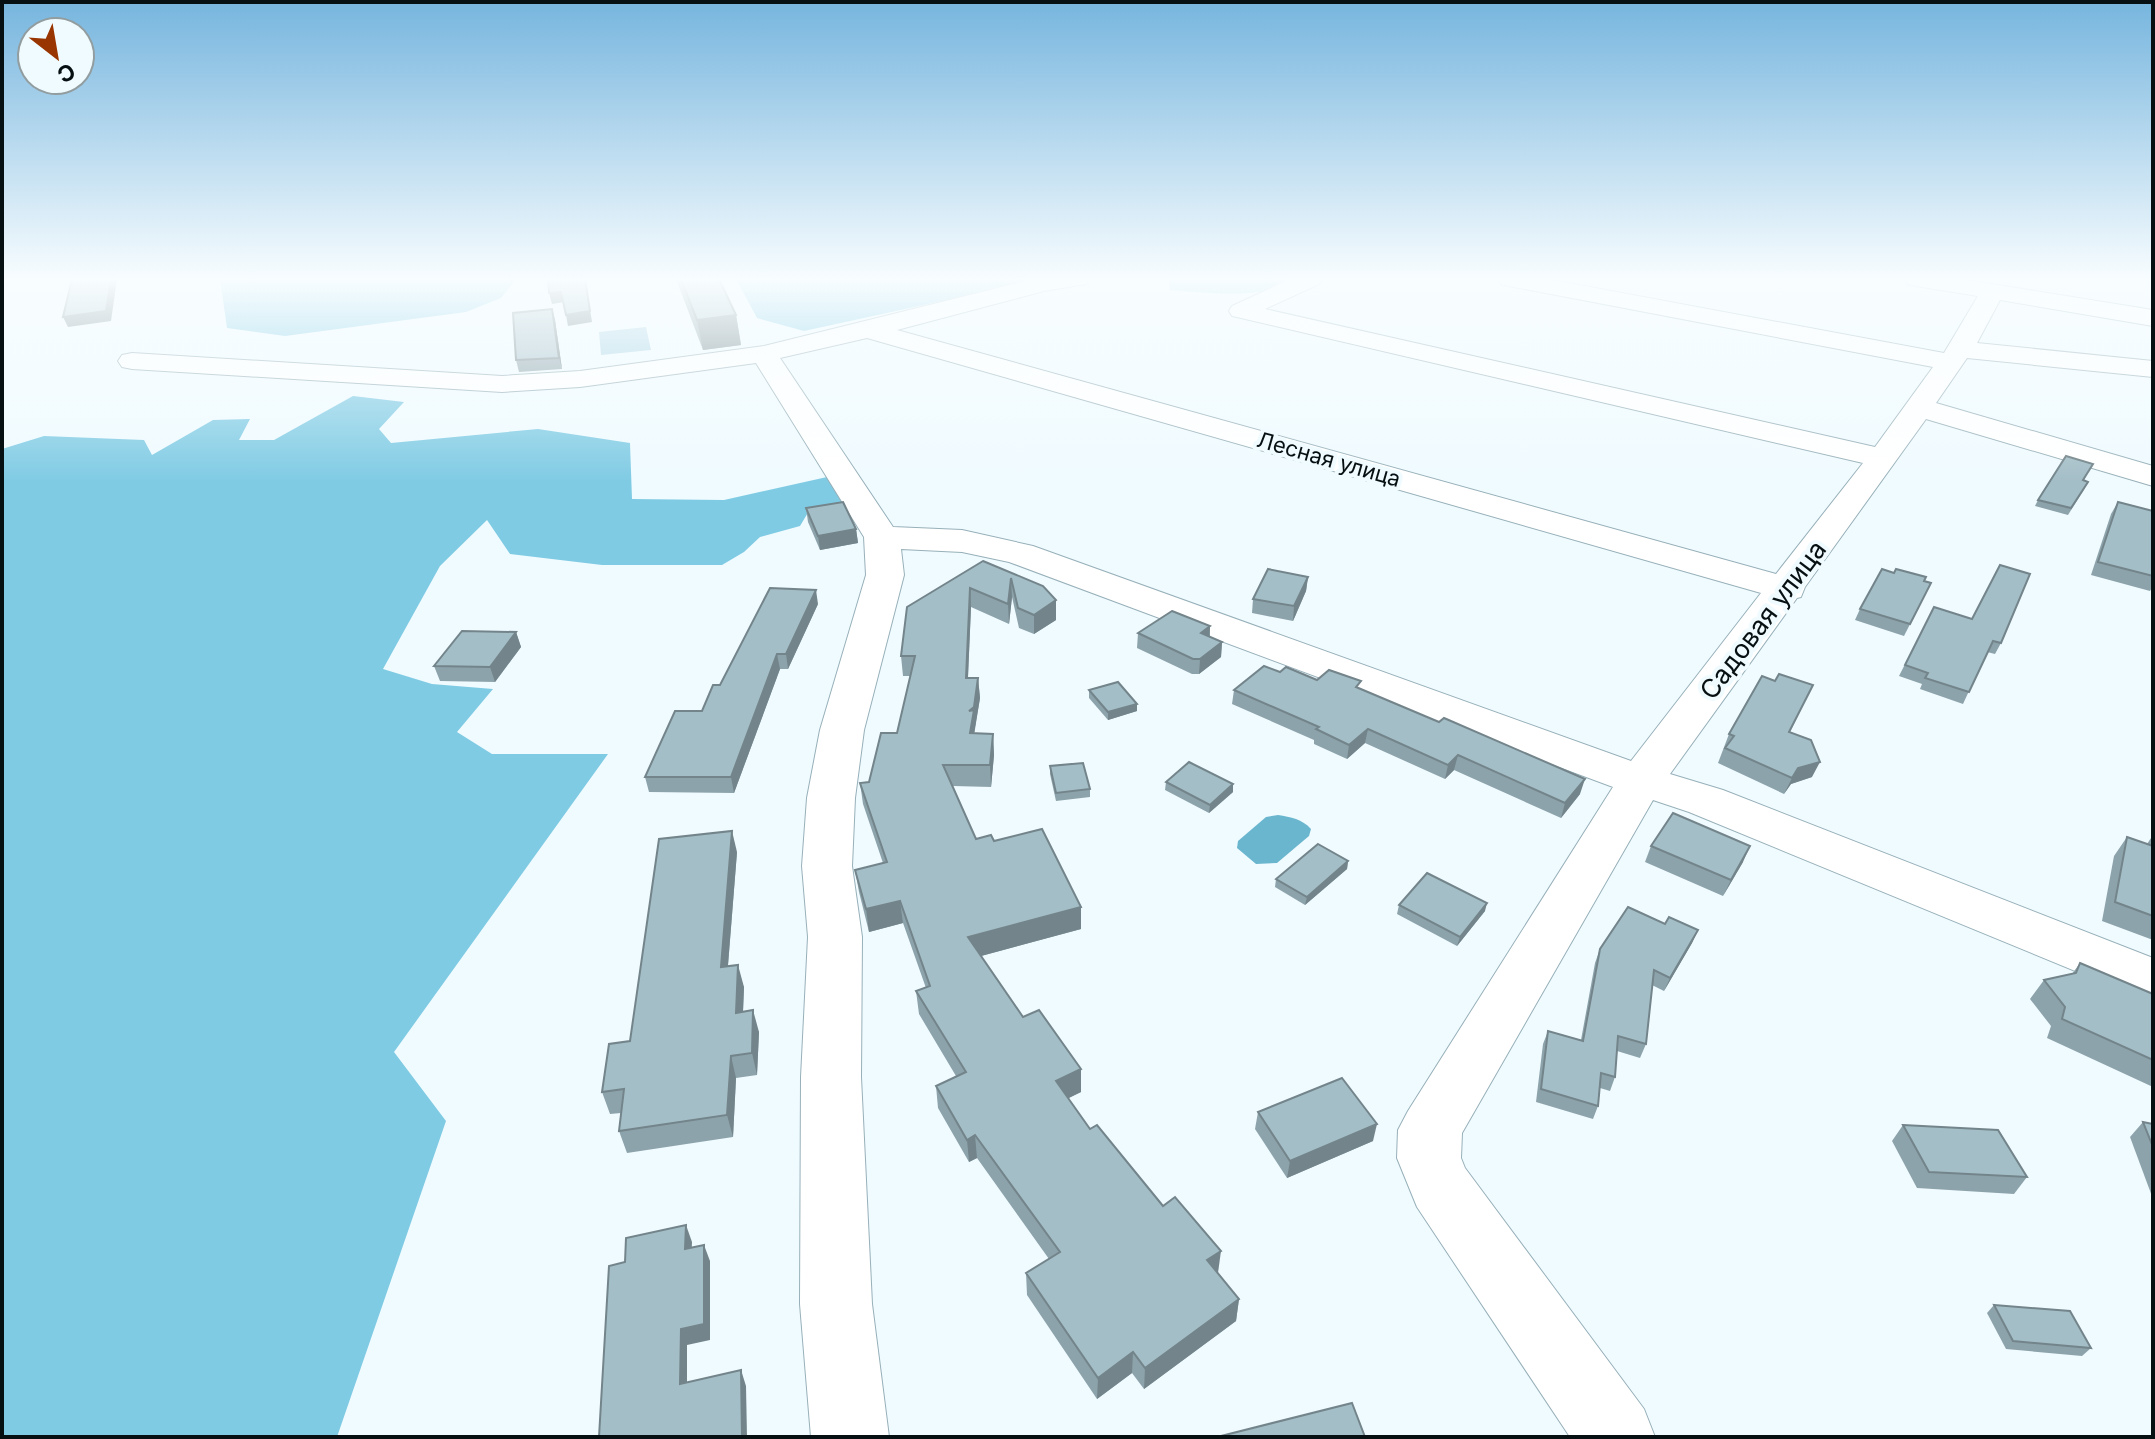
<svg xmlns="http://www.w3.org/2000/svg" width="2155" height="1439" font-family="Inter,sans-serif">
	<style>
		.green { fill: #a7d3e3 }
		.forest { fill: #80cbe4 }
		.water { fill: #6bb6cf }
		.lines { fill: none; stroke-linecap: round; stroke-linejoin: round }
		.minor-casing { stroke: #97b0b9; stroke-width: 2 }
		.minor { fill: #fff; fill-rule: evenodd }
		.wall { fill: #8da3ab }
		.shaded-wall { fill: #73858b }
		.building { fill: #a4bec7; stroke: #73858b; stroke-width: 2 }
		.labels { text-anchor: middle; stroke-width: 8; stroke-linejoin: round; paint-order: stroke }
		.far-street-label { font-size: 22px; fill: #060f12; stroke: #f0fbff }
		.street-label { font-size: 26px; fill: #060f12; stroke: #f0fbff }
	</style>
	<rect width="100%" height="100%" fill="#f0fbff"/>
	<polygon class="green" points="646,327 651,350 601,355 599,332"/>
	<g class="forest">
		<polygon points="220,279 516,279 501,298 466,312 285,336 227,328"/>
		<polygon points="736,279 1029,279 1025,283 804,331 757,318"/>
		<path d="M1169 279H1299C1263 300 1211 293 1170 290Z"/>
		<polygon points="353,396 404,402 379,429 391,443 538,429 630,443 632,499 724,500 836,475 847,501 809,511 800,526 760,537 744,552 722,565 602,565 510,554 487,520 440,566 383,669 432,684 493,689 457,732 492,754 608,754 394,1052 446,1121 337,1437 2,1437 2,449 44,436 144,440 152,455 213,420 250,419 239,440 274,440"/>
	</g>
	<path class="water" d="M1278 815C1291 817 1302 819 1311 829L1309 836 1277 863 1256 864 1237 848 1238 841 1266 817Z"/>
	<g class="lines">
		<g class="minor-casing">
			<path id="minor" d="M1034 279H1089L1086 284 1044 291 897 330 1776 574 1863 463 1241 318 1232 316 1229 311 1232 306 1291 279H1322L1319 284 1265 309 1875 447 1933 367 1509 286 1501 284 1498 279H1547L1944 353 1978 296 1916 286 1908 284 1905 279H1960L2153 310V326L2000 300 1977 343 2153 361V377L1967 358 1936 403 2153 466V486L1926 419 1805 587 1801 597 1797 598 1670 774 1723 790 2153 958V1003L1689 812 1653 800 1462 1133 1461 1158 1465 1168 1644 1409 1655 1437H1570L1417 1207 1397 1158 1398 1130 1408 1111 1613 787 1009 562 962 552 901 549 904 575 864 730 855 798 852 866 862 937 861 1077 872 1304 889 1437H811L800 1304 801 1077 808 937 802 866 807 798 820 730 866 575 864 537 756 363 580 387 502 392 132 369 122 367 118 361 122 355 132 353 502 376 580 371 764 346ZM867 338 1761 593 1631 761 1033 546 962 530 893 527 780 358Z"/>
		</g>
		<use href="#minor" class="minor"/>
	</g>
	<g class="wall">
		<polygon points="676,279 719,279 736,315 741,345 703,350"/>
		<polygon points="552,309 555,320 562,369 519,372 516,360"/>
		<polygon points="2085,488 2068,515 2035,506 2038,500"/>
		<polygon points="2118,502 2153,511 2153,586 2150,591 2091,575 2111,514"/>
		<polygon points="806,508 856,529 858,543 820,550 808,522"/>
		<polygon points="983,561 1043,586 1056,620 1034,634 1019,628 1012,597 1009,624 971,607 968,678 978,678 980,698 974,733 993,734 994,755 991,787 953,786 976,839 994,841 1081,907 1081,929 981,956 1023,1017 1081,1069 1081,1092 1068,1098 1090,1129 1218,1273 1239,1299 1236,1321 1144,1389 1132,1373 1097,1399 1027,1295 1026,1273 1049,1259 977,1158 969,1162 938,1108 936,1086 956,1076 919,1014 916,991 926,988 903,923 869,932 859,892 855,870 883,863 863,804 860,783 869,782 897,733 910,676 903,676 901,656"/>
		<polygon points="1308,577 1306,591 1293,621 1252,613 1253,599"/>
		<polygon points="1924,581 1931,583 1904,636 1855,620 1860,609"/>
		<polygon points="818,604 788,669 780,669 734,793 649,792 645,777 702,711 720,685"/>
		<polygon points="1934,607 2001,643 1995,654 1987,652 1963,704 1920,689 1922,684 1899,676"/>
		<polygon points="1210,626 1210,637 1222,642 1221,657 1199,674 1192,674 1137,648 1138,633"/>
		<polygon points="516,632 521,647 495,682 440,681 434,666"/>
		<polygon points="1280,672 1360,688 1580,794 1561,818 1454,770 1445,779 1365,743 1347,759 1314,744 1314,740 1232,704 1234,690"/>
		<polygon points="1775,681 1813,685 1790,732 1812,777 1791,784 1784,794 1718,763 1729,734"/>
		<polygon points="1089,690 1137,704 1137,711 1108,720 1089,698"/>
		<polygon points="1050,766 1090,789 1090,797 1056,801 1050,774"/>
		<polygon points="1166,782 1233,792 1209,813 1165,790"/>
		<polygon points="2153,835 2153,940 2102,921 2114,856 2127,837 2147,844"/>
		<polygon points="1651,846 1743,862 1723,896 1645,862"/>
		<polygon points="737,852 728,966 744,987 743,1012 759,1032 757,1075 736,1078 733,1137 627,1153 619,1131 621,1113 610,1114 602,1092"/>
		<polygon points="1348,861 1347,869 1305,905 1275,887 1276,879"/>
		<polygon points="1399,905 1485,911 1457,946 1397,914"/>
		<polygon points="1665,924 1698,930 1692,943 1664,991 1652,985 1646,1044 1640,1058 1617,1051 1615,1077 1610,1091 1600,1088 1598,1106 1593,1119 1536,1102 1543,1044 1548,1031 1581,1040 1595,963 1600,949"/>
		<polygon points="2080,963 2152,994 2153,993 2153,1087 2047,1038 2051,1026 2030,999 2044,980 2072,974"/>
		<polygon points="1258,1112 1373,1141 1287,1178 1255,1129"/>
		<polygon points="2143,1122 2153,1124 2153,1199 2130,1137"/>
		<polygon points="1903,1125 2027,1177 2014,1194 1917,1188 1892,1141"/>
		<polygon points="1994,1305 2091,1348 2082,1356 2006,1349 1987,1313"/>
	</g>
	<g class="shaded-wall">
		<polygon points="111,279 117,279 111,321 68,327 63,317"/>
		<polygon points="585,279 592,322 568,326 566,315"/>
		<polygon points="561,292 564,302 552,304 549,293"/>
		<polygon points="552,309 555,320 562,369 559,358"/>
		<polygon points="736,315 741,345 703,350 697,320"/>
		<polygon points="856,529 858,543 820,550 818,536"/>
		<polygon points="1308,577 1306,591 1293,621 1294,606"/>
		<polygon points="1011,578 1012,597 1009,624 1008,604"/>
		<polygon points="970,588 971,607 967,698 966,678"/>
		<polygon points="816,590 818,604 788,669 786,654"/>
		<polygon points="1056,600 1056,620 1034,634 1034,615"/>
		<polygon points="1210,626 1209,641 1201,633"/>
		<polygon points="516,632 521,647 495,682 490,667"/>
		<polygon points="1222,642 1221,657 1199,674 1200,659"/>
		<polygon points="777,654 780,669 734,793 731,777"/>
		<polygon points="978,678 980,698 971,754 969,711"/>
		<polygon points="1137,704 1137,711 1108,720 1108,712"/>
		<polygon points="1368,729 1365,743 1347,759 1349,745"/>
		<polygon points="993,734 994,755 991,787 990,765"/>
		<polygon points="1458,755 1454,770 1445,779 1448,765"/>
		<polygon points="1820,762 1812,777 1791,784 1784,794 1792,778 1798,768"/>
		<polygon points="1585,779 1580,794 1561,818 1565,803"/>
		<polygon points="1233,784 1233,792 1209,813 1210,805"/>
		<polygon points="732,831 737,852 726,989 721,967"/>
		<polygon points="1750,846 1743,862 1723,896 1731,880"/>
		<polygon points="1348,861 1347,869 1305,905 1307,897"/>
		<polygon points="900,901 903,923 869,932 866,909"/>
		<polygon points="1487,903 1485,911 1457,946 1460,937"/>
		<polygon points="1081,907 1081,929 970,959 968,937"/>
		<polygon points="1698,930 1692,943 1664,991 1670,978"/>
		<polygon points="738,965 744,987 742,1035 736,1013"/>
		<polygon points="753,1010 759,1032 757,1075 752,1053"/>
		<polygon points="731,1056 736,1078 733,1137 727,1115"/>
		<polygon points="1081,1069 1081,1092 1057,1104 1056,1081"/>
		<polygon points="1377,1124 1373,1141 1287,1178 1290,1161"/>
		<polygon points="975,1135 977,1158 969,1162 967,1140"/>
		<polygon points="686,1225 692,1242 691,1265 685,1249"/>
		<polygon points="704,1245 710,1261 710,1340 687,1345 687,1400 680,1384 681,1329"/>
		<polygon points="1221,1251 1218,1273 1207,1260"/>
		<polygon points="1239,1299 1236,1321 1144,1389 1145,1368"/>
		<polygon points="1133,1352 1132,1373 1097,1399 1098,1378"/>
		<polygon points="741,1370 746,1386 747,1437 742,1437"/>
	</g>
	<g class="building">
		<polygon points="72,279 111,279 106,311 63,317"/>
		<polygon points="548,279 585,279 590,311 566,315 561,292 549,293"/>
		<polygon points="681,279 719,279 736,315 697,320"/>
		<polygon points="552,309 559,358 516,360 513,313"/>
		<polygon points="2066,456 2093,464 2083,480 2088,482 2071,508 2038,500"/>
		<polygon points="843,502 856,529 818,536 806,508"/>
		<polygon points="2118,502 2153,511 2153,576 2098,562"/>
		<polygon points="983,561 1043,586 1056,600 1034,615 1018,608 1011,578 1008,604 970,588 966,678 978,678 974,707 969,711 974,710 970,733 993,734 990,765 943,765 976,839 991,835 994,841 1042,829 1081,907 968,937 1023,1017 1039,1010 1081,1069 1056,1081 1090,1129 1097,1125 1163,1206 1175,1197 1221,1251 1207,1260 1239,1299 1145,1368 1133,1352 1098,1378 1026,1273 1060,1252 975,1135 967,1140 936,1086 966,1072 916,991 930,986 900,901 866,909 855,870 887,862 860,783 869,782 881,733 897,733 915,656 901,656 907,607"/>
		<polygon points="2000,565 2030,574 2001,643 1993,641 1969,692 1925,678 1928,673 1905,665 1934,607 1972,619"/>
		<polygon points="1268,569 1308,577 1294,606 1253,599"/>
		<polygon points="1882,569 1894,573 1896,569 1926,577 1924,581 1931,583 1910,624 1860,609"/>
		<polygon points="770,588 816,590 786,654 777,654 731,777 645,777 675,711 702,711 713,685 720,685"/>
		<polygon points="1172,611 1210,626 1201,633 1222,642 1200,659 1193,659 1138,633"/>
		<polygon points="462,631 516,632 490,667 434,666"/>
		<polygon points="1264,666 1280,672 1286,667 1317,680 1329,670 1361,681 1356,687 1439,722 1444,718 1585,779 1565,803 1458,755 1448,765 1368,729 1349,745 1316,729 1319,727 1234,690"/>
		<polygon points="1779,674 1813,685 1789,732 1811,740 1820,762 1798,768 1792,778 1725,748 1734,736 1729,734 1762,676 1775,681"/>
		<polygon points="1118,682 1137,704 1108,712 1089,690"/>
		<polygon points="1189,762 1233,784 1210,805 1166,782"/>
		<polygon points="1083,763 1090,789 1056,793 1050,766"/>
		<polygon points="1673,813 1750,846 1731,880 1651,846"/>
		<polygon points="732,831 721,967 738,965 736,1013 753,1010 752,1053 731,1056 727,1115 619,1131 624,1089 602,1092 609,1044 630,1041 659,839"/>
		<polygon points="2127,837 2153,846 2153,916 2115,902"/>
		<polygon points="1318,844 1348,861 1307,897 1276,879"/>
		<polygon points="1427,873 1487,903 1460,937 1399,905"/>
		<polygon points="1628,907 1665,924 1669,917 1698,930 1670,978 1654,970 1646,1044 1618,1036 1615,1077 1601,1073 1598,1106 1541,1089 1548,1031 1583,1041 1600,949"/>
		<polygon points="2080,963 2153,994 2153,1060 2062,1019 2065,1007 2044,980 2076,973"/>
		<polygon points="1342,1078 1377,1124 1290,1161 1258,1112"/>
		<polygon points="2143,1122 2153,1124 2153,1147"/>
		<polygon points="1903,1125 1998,1130 2027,1177 1929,1172"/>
		<polygon points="686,1225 685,1249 704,1245 704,1324 681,1329 680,1384 741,1370 742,1437 599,1437 609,1266 625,1262 626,1238"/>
		<polygon points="1994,1305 2070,1311 2091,1348 2013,1341"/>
		<polygon points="1352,1403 1365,1437 1217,1437"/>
	</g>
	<linearGradient id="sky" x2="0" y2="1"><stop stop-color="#76b5de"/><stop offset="0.58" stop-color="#f8fdff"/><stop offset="1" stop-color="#f8fdff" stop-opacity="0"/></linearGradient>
	<rect width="2155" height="481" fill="url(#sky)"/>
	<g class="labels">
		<g class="far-street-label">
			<text transform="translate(1329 459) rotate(16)" y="8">Лесная улица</text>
		</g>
		<g class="street-label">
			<text transform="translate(1763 620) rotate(-53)" y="9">Садовая улица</text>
		</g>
	</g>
	<rect width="2155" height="1439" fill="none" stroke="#060f12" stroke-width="8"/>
	<g transform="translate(56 56) rotate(149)"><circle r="38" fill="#f0fbff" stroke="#929da0" stroke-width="2"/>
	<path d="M0-6L14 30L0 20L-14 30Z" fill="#993500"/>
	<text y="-12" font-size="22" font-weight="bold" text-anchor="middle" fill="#060f12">С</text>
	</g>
</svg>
